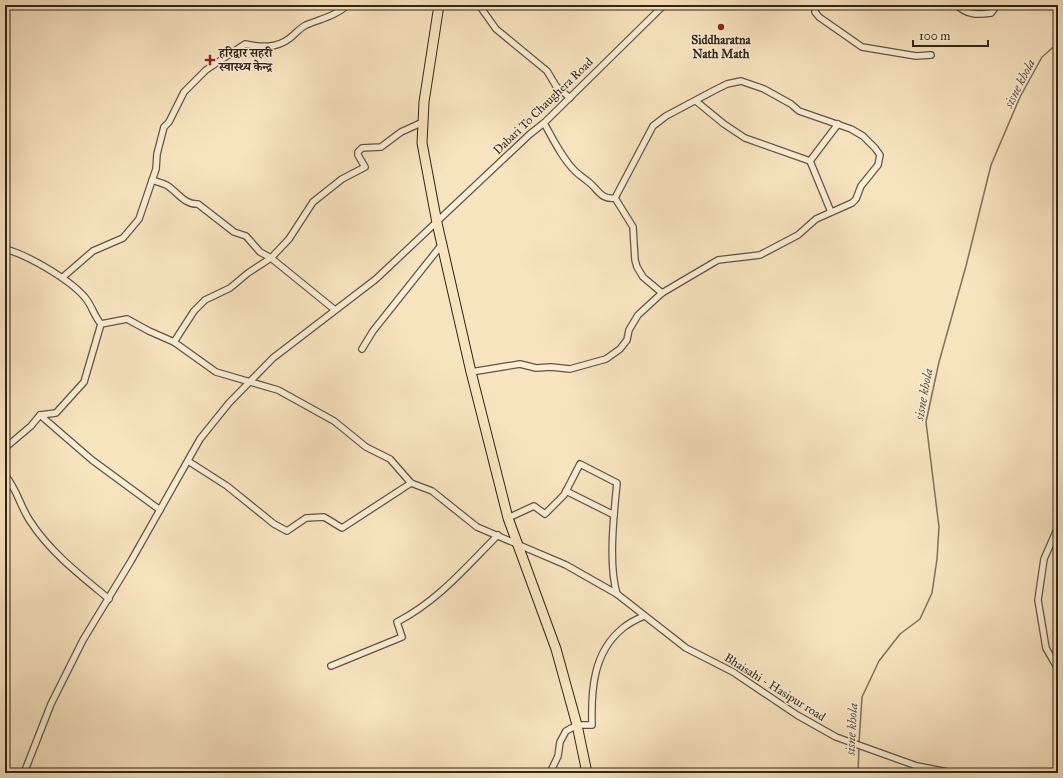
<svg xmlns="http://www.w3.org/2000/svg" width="1063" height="778" font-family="'IM FELL Great Primer','Noto Serif Devanagari',serif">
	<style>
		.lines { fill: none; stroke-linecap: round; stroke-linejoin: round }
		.stream { stroke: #807059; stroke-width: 1.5 }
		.minor-casing { stroke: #635440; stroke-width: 8 }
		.primary-casing { stroke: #312416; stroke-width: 11 }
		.minor { stroke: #faeed6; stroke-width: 5.5 }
		.primary { stroke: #f8e5c0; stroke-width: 9 }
		.poi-dot { fill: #8f2418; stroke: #faeed6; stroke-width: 1.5 }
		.labels { text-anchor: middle; stroke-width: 3; stroke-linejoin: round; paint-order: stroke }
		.poi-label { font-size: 12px; font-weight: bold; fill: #312416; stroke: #faeed6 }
		.street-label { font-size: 12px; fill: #312416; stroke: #faeed6 }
		.water-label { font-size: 13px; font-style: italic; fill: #5f503d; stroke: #faeed6 }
	</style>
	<rect width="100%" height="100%" fill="#f8e5c0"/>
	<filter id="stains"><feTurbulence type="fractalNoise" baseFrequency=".005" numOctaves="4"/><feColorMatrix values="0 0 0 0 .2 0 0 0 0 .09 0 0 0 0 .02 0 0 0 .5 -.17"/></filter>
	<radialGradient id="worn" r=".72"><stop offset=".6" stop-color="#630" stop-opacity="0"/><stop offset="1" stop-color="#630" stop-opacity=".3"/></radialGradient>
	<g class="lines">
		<g class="stream">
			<polyline points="859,743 862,697 879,661 900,634 920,619 932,593 937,559 939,527 926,422 939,362 966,266 991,165 1020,97 1042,57 1058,43"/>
			<polyline points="858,773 859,747"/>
		</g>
		<g class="minor-casing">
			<g id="minor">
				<polyline points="479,5 496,29 547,71 556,86 570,98"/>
				<polyline points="816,5 815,12 819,17 862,47 916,56 931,55"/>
				<path d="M957 5C966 15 978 15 991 13L997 5"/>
				<polyline points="696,101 724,124 745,138 810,161 838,124"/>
				<polyline points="810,161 831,212"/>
				<path d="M152 180C157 182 163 183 168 186 178 193 185 205 198 204L234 232 246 236 260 252 271 258 335 310"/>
				<polyline points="615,198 633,227 635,260 637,267 643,277 662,293"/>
				<path d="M5 249C28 255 73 281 87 300 92 307 95 317 101 324L127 319 149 331 174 342 216 372 278 390 334 421 366 447 390 459 411 483 432 491 477 527 566 565 617 594 686 648 733 672 797 715 836 737 917 766 953 773"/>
				<path d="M63 277 93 251 123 238 139 219 156 169 157 154 164 127 169 122 184 92 206 70 245 44C261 47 276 49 290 38 295 34 300 28 306 25 323 18 333 17 348 5"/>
				<polyline points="174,342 194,311 205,300 230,288 248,273 271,258 289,239 313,202 342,179 365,167 358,155 358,152 362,148 381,147 401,132 423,122"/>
				<polyline points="362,349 373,331 443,243"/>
				<path d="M471 372 520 364 536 368 551 367 570 369 606 359 620 349 627 340 629 330 638 315 662 293 718 260 760 255 798 235 816 219 852 203 856 199 861 186 878 165 880 155 875 148 863 136 851 129 799 111 791 104 764 89 741 81 727 84 713 91 666 116 653 126 615 198C603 200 599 192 592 185 587 180 580 176 575 171 562 158 553 139 544 123"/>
				<polyline points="40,415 92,460 160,510"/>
				<polyline points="5,448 31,426 40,415 56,413 84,382 101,324"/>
				<polyline points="188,461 227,486 274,524 287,531 306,518 324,517 342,528 411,483"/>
				<path d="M5 475C17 489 20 506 30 521 50 552 80 575 109 599"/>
				<polyline points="566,491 614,515"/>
				<path d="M508 518 534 506 545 514 564 495 580 464 617 483C614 513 608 565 617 594"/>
				<polyline points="1058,527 1044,559 1038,600 1046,648 1058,669"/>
				<path d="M331 666 402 637 397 622C438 601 466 567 498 535"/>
				<polyline points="24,773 51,704 83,640 131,561 200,439 229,403 273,358 376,279 530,134 544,123 664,5"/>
				<path d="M550 773 558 756 560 742 566 731 577 725H592C591 690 593 652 623 628 629 623 637 619 644 616"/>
			</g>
		</g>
		<g class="primary-casing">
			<polyline id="primary" points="439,5 424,102 422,143 437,223 471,372 508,518 556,649 577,725 587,773"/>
		</g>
		<use href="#minor" class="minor"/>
		<use href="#primary" class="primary"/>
	</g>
	<g class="poi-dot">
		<circle cx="721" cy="27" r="4"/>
		<path d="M208 54h4v4h4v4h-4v4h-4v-4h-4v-4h4z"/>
	</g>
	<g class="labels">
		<g class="poi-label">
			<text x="721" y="44">Siddharatna<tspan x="721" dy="14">Nath Math</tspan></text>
			<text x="219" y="57" text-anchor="start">हरिद्वार सहरी<tspan x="219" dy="14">स्वास्थ्य केन्द्र</tspan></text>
		</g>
		<g class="street-label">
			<text transform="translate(543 106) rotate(-44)" y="4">Dabari To Chaughera Road</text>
			<text transform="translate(775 687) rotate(32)" y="4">Bhaisahi - Hasipur road</text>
		</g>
		<g class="water-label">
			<text transform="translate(1019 83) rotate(-63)" y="5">sisne khola</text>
			<text transform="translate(923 394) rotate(-80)" y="5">sisne khola</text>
			<text transform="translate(851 729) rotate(-87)" y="5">sisne khola</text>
		</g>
	</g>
	<rect width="1063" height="778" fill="none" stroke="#f8e5c0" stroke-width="20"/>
	<rect x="6" y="6" width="1051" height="766" fill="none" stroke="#312416" stroke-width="2"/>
	<rect x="10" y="10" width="1043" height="758" fill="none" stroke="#312416"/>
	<path d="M913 40v6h75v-6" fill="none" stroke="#312416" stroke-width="2"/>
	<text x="919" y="40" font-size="12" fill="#312416" stroke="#faeed6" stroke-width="3" paint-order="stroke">100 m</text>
	<rect width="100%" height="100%" filter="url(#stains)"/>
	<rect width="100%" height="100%" fill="url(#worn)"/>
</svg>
